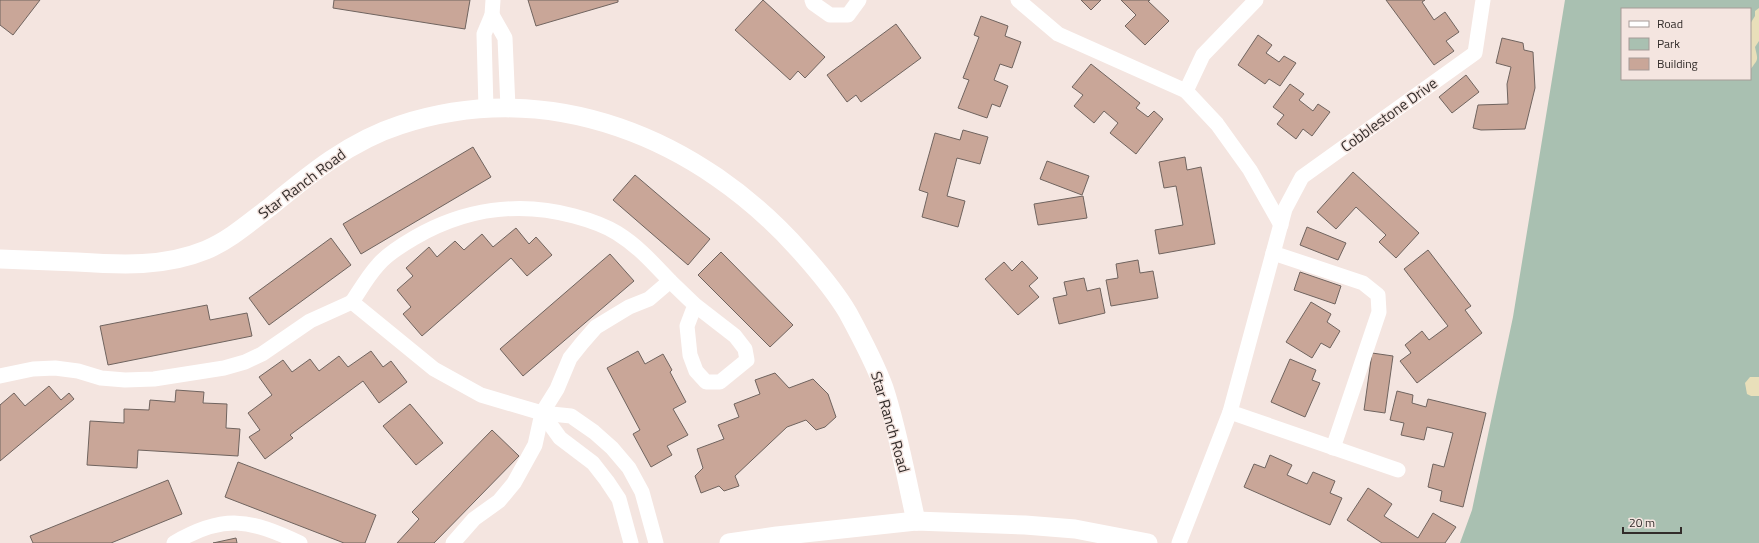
<svg xmlns="http://www.w3.org/2000/svg" width="1759" height="543" font-family="'Titillium Web',sans-serif">
	<style>
		.green { fill: #a9c0b1; fill-rule: evenodd }
		.sand { fill: #e9dfba }
		.building { fill: #c9a698; stroke: #70645f }
		.lines { fill: none; stroke-linecap: round; stroke-linejoin: round }
		.minor { stroke: #fff; stroke-width: 15 }
		.tertiary { stroke: #fff; stroke-width: 19 }
		.labels { text-anchor: middle; stroke-width: 3; stroke-linejoin: round; paint-order: stroke }
		.street-label { font-size: 15px; fill: #322c2a; stroke: #f4e5e0 }
	</style>
	<rect width="100%" height="100%" fill="#f4e5e0"/>
	<path class="green" d="M1565 0H1759V543H1460L1472 510 1513 317ZM1622 9H1750V79H1622Z"/>
	<g class="sand">
		<path d="M1759 8V41L1755 47C1758 61 1759 58 1750 70V24L1755 16V11Z"/>
		<polygon points="1750,377 1759,377 1759,396 1751,396 1747,394 1745,383"/>
	</g>
	<g class="building">
		<polygon points="0,0 40,0 13,35 0,25"/>
		<polygon points="334,0 470,0 465,29 333,8"/>
		<polygon points="528,0 618,0 618,2 536,26"/>
		<polygon points="763,0 825,57 805,78 798,71 790,80 735,30"/>
		<polygon points="1081,0 1101,0 1091,10"/>
		<polygon points="1121,0 1150,0 1148,1 1169,21 1145,45 1125,26 1136,15"/>
		<polygon points="1386,0 1425,0 1422,2 1434,20 1445,12 1459,32 1446,41 1454,51 1434,65"/>
		<polygon points="981,16 1008,26 1005,36 1021,42 1012,68 1000,64 994,80 1008,86 1000,107 992,104 987,118 958,108 969,80 963,78 979,37 974,35"/>
		<polygon points="896,24 921,58 861,102 856,95 847,102 827,75"/>
		<polygon points="1258,35 1272,45 1266,53 1279,62 1284,56 1296,63 1280,86 1269,79 1265,84 1238,65"/>
		<polygon points="1502,38 1523,43 1524,50 1533,52 1535,88 1525,129 1481,130 1473,128 1478,105 1508,104 1507,84 1511,67 1496,63"/>
		<polygon points="1091,64 1140,103 1136,108 1148,117 1154,111 1163,119 1136,154 1110,133 1118,123 1104,111 1094,123 1074,106 1083,95 1072,87"/>
		<polygon points="1466,75 1479,92 1452,113 1439,97"/>
		<polygon points="1290,84 1304,94 1299,100 1313,111 1318,104 1330,112 1312,136 1303,129 1296,139 1277,124 1284,115 1273,107"/>
		<polygon points="963,130 988,137 980,164 957,158 947,196 965,201 958,227 922,217 928,193 919,190 935,133 960,140"/>
		<polygon points="473,147 491,177 361,254 343,224"/>
		<polygon points="1185,157 1187,170 1201,167 1215,244 1159,254 1155,230 1183,225 1176,186 1164,188 1159,162"/>
		<polygon points="1047,161 1089,176 1082,195 1040,179"/>
		<polygon points="1353,172 1419,233 1396,258 1379,242 1386,235 1356,207 1336,229 1317,212"/>
		<polygon points="635,175 710,239 688,265 613,200"/>
		<polygon points="1083,196 1087,218 1038,225 1034,204"/>
		<polygon points="1307,227 1346,243 1338,260 1300,245"/>
		<polygon points="516,228 529,244 536,237 552,255 527,276 511,258 422,336 403,314 411,307 397,290 413,276 406,268 429,247 437,257 455,241 464,250 482,234 493,247"/>
		<polygon points="331,238 351,265 269,325 249,298"/>
		<polygon points="1428,250 1471,306 1465,310 1482,333 1417,383 1400,361 1411,353 1405,345 1422,331 1429,340 1448,326 1404,269"/>
		<polygon points="721,252 793,325 770,347 698,275"/>
		<polygon points="610,254 634,281 523,376 500,349"/>
		<polygon points="1138,260 1140,273 1153,271 1158,298 1111,306 1106,280 1118,278 1116,264"/>
		<polygon points="1022,261 1038,278 1029,286 1039,297 1018,315 985,279 1004,262 1012,271"/>
		<polygon points="1300,272 1341,286 1335,304 1294,290"/>
		<polygon points="1084,278 1087,291 1100,288 1105,313 1059,324 1053,298 1067,295 1064,282"/>
		<polygon points="1311,302 1331,314 1327,322 1340,331 1330,348 1321,343 1312,358 1286,342"/>
		<polygon points="207,305 210,320 247,313 252,336 108,365 100,326"/>
		<polygon points="371,351 383,367 391,361 407,382 379,403 363,381 290,435 293,438 265,459 249,437 260,430 248,413 272,395 259,377 283,360 292,372 310,359 319,371 339,356 348,367"/>
		<polygon points="638,351 645,364 663,354 672,370 670,372 686,402 673,409 688,435 667,446 672,455 651,467 633,434 640,430 607,368"/>
		<polygon points="1372,353 1393,356 1385,413 1364,410"/>
		<polygon points="1290,359 1316,370 1312,380 1320,383 1305,417 1271,402"/>
		<polygon points="775,373 789,388 813,379 828,394 836,417 825,427 816,430 806,420 787,427 735,476 739,486 724,491 719,486 701,493 695,476 703,468 697,449 724,439 718,425 739,417 734,404 760,394 755,380"/>
		<polygon points="49,386 61,400 69,393 74,399 0,461 0,405 14,393 25,406"/>
		<polygon points="176,390 204,392 203,403 227,404 226,428 240,429 238,456 138,450 137,468 87,465 90,421 124,423 124,409 149,410 150,400 175,402"/>
		<polygon points="1397,391 1413,395 1412,403 1426,407 1428,399 1486,413 1463,507 1440,501 1442,491 1428,487 1433,464 1444,467 1453,433 1427,427 1424,440 1401,435 1404,423 1390,420"/>
		<polygon points="410,404 443,443 416,465 383,426"/>
		<polygon points="492,430 519,456 434,543 397,543 419,519 412,512"/>
		<polygon points="1270,455 1292,465 1287,475 1307,484 1313,472 1335,481 1330,493 1342,498 1330,525 1244,487 1254,464 1265,468"/>
		<polygon points="238,462 376,515 365,543 344,543 225,497"/>
		<polygon points="168,480 182,514 111,543 33,543 30,536"/>
		<polygon points="1368,488 1392,504 1384,516 1418,538 1433,513 1456,527 1445,543 1382,543 1347,520"/>
		<polygon points="236,538 237,543 213,543"/>
	</g>
	<g class="lines">
		<g class="minor">
			<polyline points="812,0 813,3 830,15 848,15 859,0"/>
			<polyline points="1018,0 1058,34 1186,91 1203,55 1256,0"/>
			<polyline points="492,15 505,38 508,108"/>
			<polyline points="1186,91 1217,124 1250,170 1281,225"/>
			<polyline points="486,109 484,34 492,15 493,0"/>
			<polyline points="1273,253 1363,283 1378,295 1379,312 1333,448"/>
			<polyline points="670,281 695,305 735,336 745,349 747,360 720,382 706,382 696,371 690,355 687,326 695,305"/>
			<path d="M352 302C360 290 368 276 378 265 387 254 402 245 414 238 464 209 519 201 574 216 589 220 604 225 617 233 638 246 653 263 670 281L649 299 629 307 596 327 582 343 570 358 557 389 542 413 535 445 514 483 499 501 474 519 453 543"/>
			<polyline points="352,302 434,369 481,395 542,413 571,416 594,432 612,448 629,468 642,492 656,543"/>
			<polyline points="0,376 33,369 55,368 78,371 101,378 125,380 154,379 224,368 245,362 262,354 310,321 352,302"/>
			<polyline points="1230,412 1398,470"/>
			<polyline points="542,413 560,438 593,463 607,481 619,499 631,543"/>
			<path d="M174 543C223 514 250 519 300 543"/>
			<polyline points="1179,543 1230,412 1285,209 1302,177 1475,53 1483,0"/>
		</g>
		<g class="tertiary">
			<path d="M0 259C26 260 51 261 77 262 121 265 165 267 206 250 230 240 250 222 270 207 310 174 350 141 400 125 550 76 700 138 801 252 818 271 835 291 848 313 861 337 875 363 884 388 898 431 906 477 916 521"/>
			<polyline points="729,543 777,536 916,521 1025,525 1075,529 1148,543"/>
		</g>
	</g>
	<g class="labels">
		<g class="street-label">
			<text transform="translate(1389 115) rotate(-36)" y="5">Cobblestone Drive</text>
			<text transform="translate(302 184) rotate(-37)" y="5">Star Ranch Road</text>
			<text transform="translate(890 422) rotate(74)" y="5">Star Ranch Road</text>
		</g>
	</g>
	<rect x="1621" y="8" width="130" height="72" fill="#f4e5e0" stroke="#a69b97"/>
	<rect x="1629" y="21" width="20" height="6" fill="#ffffff" stroke="#a69b97"/>
	<text x="1657" y="28" font-size="12" fill="#322c2a">Road</text>
	<rect x="1629" y="38" width="20" height="12" fill="#a9c0b1" stroke="#a69b97"/>
	<text x="1657" y="48" font-size="12" fill="#322c2a">Park</text>
	<rect x="1629" y="58" width="20" height="12" fill="#c9a698" stroke="#a69b97"/>
	<text x="1657" y="68" font-size="12" fill="#322c2a">Building</text>
	<path d="M1623 527v6h58v-6" fill="none" stroke="#322c2a" stroke-width="2"/>
	<text x="1629" y="527" font-size="12" fill="#322c2a" stroke="#f4e5e0" stroke-width="3" paint-order="stroke">20 m</text>
</svg>
